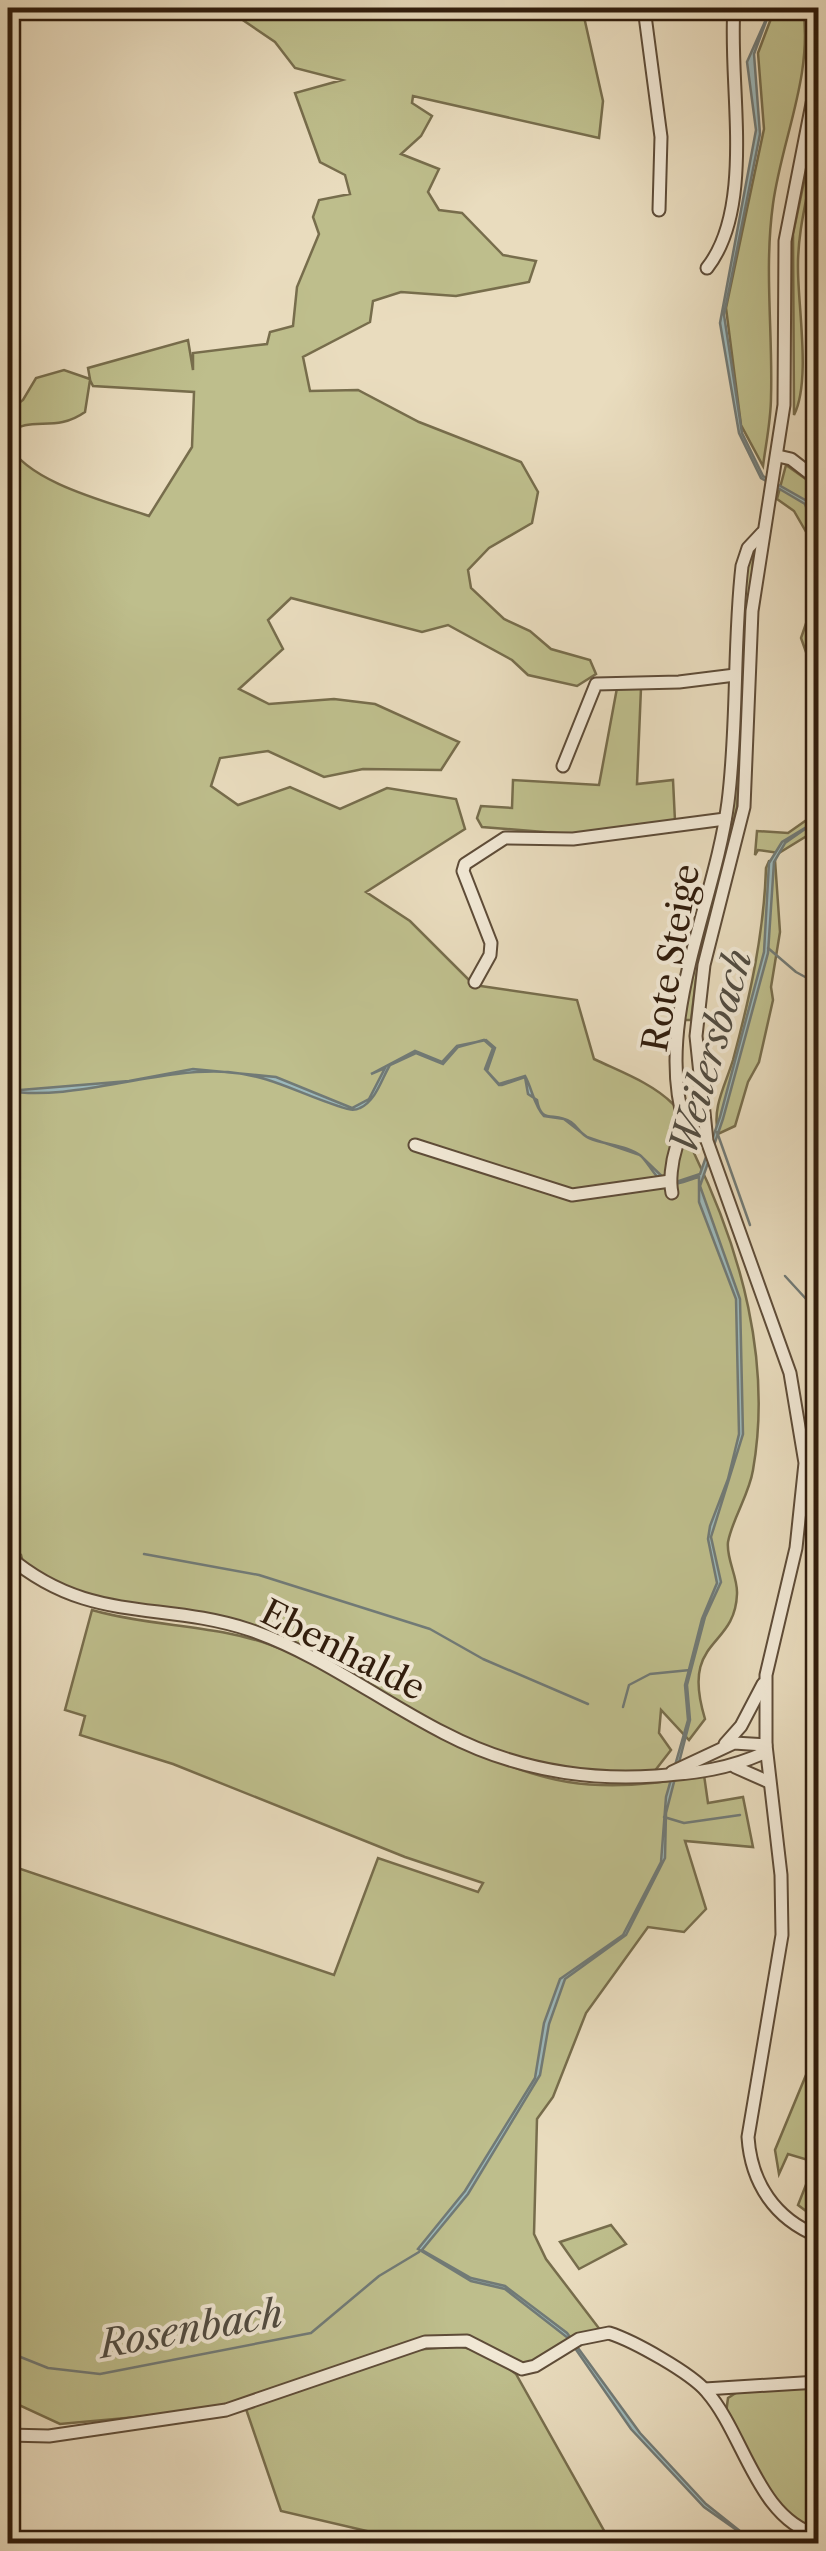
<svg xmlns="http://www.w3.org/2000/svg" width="826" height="2551" font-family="'Libre Caslon Text',serif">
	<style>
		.green { fill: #bebe8c; stroke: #776d4c; stroke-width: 2.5 }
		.water { fill: #9cb9bc; stroke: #717a76; stroke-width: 2.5 }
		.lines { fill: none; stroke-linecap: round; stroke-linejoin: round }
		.stream { stroke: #717a76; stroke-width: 2.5 }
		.minor-casing { stroke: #5e4c38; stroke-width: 15 }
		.minor { stroke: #f1e8d5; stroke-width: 11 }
		.labels { text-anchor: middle; stroke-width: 8; stroke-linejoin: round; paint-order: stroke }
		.street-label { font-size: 35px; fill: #301c0c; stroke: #f1e8d5 }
		.water-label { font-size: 38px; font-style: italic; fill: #504b41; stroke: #f1e8d5 }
	</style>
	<rect width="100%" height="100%" fill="#e9dcbe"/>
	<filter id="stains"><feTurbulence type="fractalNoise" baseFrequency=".002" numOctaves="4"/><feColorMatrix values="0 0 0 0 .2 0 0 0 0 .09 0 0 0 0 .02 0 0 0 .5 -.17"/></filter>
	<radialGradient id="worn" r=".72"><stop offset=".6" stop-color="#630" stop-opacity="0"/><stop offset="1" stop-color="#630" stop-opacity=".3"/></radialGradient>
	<g class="green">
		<path d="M225 8H582L603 101 599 138 413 96 412 103 432 116 421 136 401 154 439 169 428 192 439 210 462 213 503 255 536 261 529 282 456 296 401 292 373 301 370 322 303 357 310 391 358 390 419 422 521 462 538 492 532 523 489 548 468 570 471 588 504 619 530 631 551 649 590 660 596 674 577 686 528 675 512 660 448 625 422 632 291 598 268 620 283 649 239 689 269 704 334 699 375 704 459 742 441 770 363 769 324 777 268 751 220 758 211 786 238 805 290 787 340 809 387 788 456 799 465 829 366 892 410 921 474 985 577 1000 594 1059C621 1072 652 1083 673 1104 684 1116 687 1139 694 1153 741 1250 772 1362 753 1470 749 1495 733 1517 728 1542 726 1559 738 1577 737 1594 735 1650 680 1637 705 1719L689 1740 661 1710 659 1733 671 1750 650 1777H599L487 1753 248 1630 115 1609 25 1570 21 1555 8 1543V444C29 483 108 502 149 516L192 447 194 392 93 386 90 380 85 412C54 434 31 414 8 434V411L23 400 36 378 64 370 90 379 88 368 188 340 193 370V353L267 344 270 332 293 326 297 287 319 234 313 217 319 200 350 194 345 175 320 162 295 93 342 80 295 68 275 42Z"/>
		<path d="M775 8H803C813 76 782 138 773 204 764 269 773 333 771 397 771 420 766 443 763 466L741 425 726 308 764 129 758 53Z"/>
		<path d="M818 115C818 168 797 216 798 269 798 308 811 381 794 415L793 234Z"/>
		<polygon points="786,465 810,482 818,495 818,686 801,638 812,606 809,537 794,511 777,499"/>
		<polygon points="754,546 737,807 698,963 691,1020 684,1020 691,974 725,834 745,564"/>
		<polygon points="617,688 641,688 637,784 673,780 675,821 568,834 482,827 477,818 481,806 512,808 513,780 599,785"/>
		<polygon points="818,812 818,829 779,853 758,850 755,855 757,831 788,833"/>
		<path d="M775 860 780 932 771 987 773 1000 759 1062 748 1082 735 1126 718 1134C712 1107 725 1086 733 1060 750 997 764 933 766 868L769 861Z"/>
		<path d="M92 1610C151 1627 213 1624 271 1645 373 1681 460 1764 568 1782 613 1789 660 1784 704 1775L708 1803 743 1797 753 1847 685 1841 706 1909 684 1932 648 1927 586 2013 553 2097 537 2119 534 2234 546 2259 601 2331 529 2365 512 2364 482 2342 434 2338 214 2410 60 2424 8 2400V1875L13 1874 12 1866 334 1975 378 1858 478 1892 483 1883 405 1857 173 1764 80 1735 85 1716 65 1710Z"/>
		<polygon points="818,2046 818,2220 798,2205 815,2162 788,2154 779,2174 775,2150"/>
		<polygon points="611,2225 626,2244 579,2269 560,2242"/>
		<polygon points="459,2346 490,2354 516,2374 611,2543 418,2543 281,2511 246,2409 414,2350"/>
		<path d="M818 2384V2534C771 2512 750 2457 726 2413L728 2398 742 2389Z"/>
	</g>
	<g class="water">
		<polygon points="771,8 754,54 760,134 724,315 742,433 763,476 807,501 818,539 805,504 761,478 739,433 720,323 756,130 747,62"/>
		<path d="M818 820 785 843 774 862 768 953 723 1119 700 1186 740 1299 743 1434 711 1537 721 1582 705 1617 687 1685 690 1720 666 1813 665 1858 626 1935 565 1979 549 2024 540 2075 468 2194 422 2250 471 2278 505 2286 567 2333 640 2433 706 2504 755 2543 704 2507 631 2429 568 2338 505 2289 471 2281 418 2249 465 2191 535 2078 544 2023 560 1979 623 1935 661 1862 666 1797 688 1720 685 1685 702 1619 717 1583 708 1539 710 1526 728 1479 739 1434 736 1299 699 1202V1177C690 1179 676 1186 668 1184 656 1181 649 1163 641 1156 628 1145 604 1145 589 1138 580 1134 578 1127 571 1122 554 1111 541 1125 537 1100L528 1094 525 1077 502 1085H499L485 1069 493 1048 484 1040 458 1047 443 1064 416 1053 390 1065C382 1078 376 1101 360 1108 352 1112 345 1108 338 1106 300 1094 269 1075 228 1072 158 1067 72 1102 8 1091L129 1081 193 1069 276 1077 352 1108 369 1099 385 1068 371 1074 415 1051 442 1062 457 1046 486 1040 495 1048 487 1071 499 1084 525 1076C532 1088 534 1106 544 1116L564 1119 587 1137 640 1155 670 1184 700 1174 720 1117 764 952 769 863 782 842Z"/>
	</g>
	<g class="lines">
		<g class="stream">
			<polyline points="768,948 796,972 818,984"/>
			<polyline points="717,1132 750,1225"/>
			<polyline points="785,1276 818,1312"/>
			<polyline points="144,1554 259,1575 430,1629 483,1659 588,1704"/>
			<polyline points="623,1707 629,1685 650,1674 690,1670"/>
			<polyline points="664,1817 684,1823 740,1815"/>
			<polyline points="8,2352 48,2368 100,2374 311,2333 379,2276 419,2252"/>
		</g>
		<g class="minor-casing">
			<g id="minor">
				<polyline points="644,8 661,137 659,210"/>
				<polyline points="818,8 818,11"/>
				<path d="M818 73 785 241 784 405 752 611 744 807 704 965 696 1036 707 1141 790 1373 805 1463 796 1548 766 1675V1745L781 1875 782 1935 748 2137C751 2183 775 2219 818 2236"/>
				<path d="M707 268C756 206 728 83 734 8"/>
				<polyline points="778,456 791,459 818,480"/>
				<polyline points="563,766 596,684 679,682 735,675"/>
				<polyline points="475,982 490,955 491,943 463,871 465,864 505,838 573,839 725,819"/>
				<path d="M685 1125C653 1022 715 904 728 802 738 724 733 644 742 566L748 548 762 533"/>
				<polyline points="415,1145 572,1195 670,1181"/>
				<path d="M672 1193C667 1170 679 1120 701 1110"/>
				<path d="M8 1556C89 1625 160 1600 250 1630 320 1654 379 1700 444 1733 511 1768 582 1781 656 1776 697 1773 729 1769 766 1752"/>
				<polyline points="725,1744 741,1726 763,1684"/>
				<polyline points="735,1767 769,1782"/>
				<polyline points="672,1772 734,1743 766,1745"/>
				<polyline points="705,2389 818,2382"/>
				<path d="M8 2435 49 2436 226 2410 425 2342 467 2341 522 2369 535 2366 579 2339 609 2333C634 2341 691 2373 707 2392 744 2434 758 2520 818 2535"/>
			</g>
		</g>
		<use href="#minor" class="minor"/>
	</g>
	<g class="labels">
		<g class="street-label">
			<text transform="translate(671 958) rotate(-80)" y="12">Rote Steige</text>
			<text transform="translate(343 1650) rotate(27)" y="12">Ebenhalde</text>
		</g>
		<g class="water-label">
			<text transform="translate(711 1052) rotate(-74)" y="13">Weilersbach</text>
			<text transform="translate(191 2329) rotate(-10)" y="13">Rosenbach</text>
		</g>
	</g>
	<rect width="826" height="2551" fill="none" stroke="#e9dcbe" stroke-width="40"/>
	<rect x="10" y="10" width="806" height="2531" fill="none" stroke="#301c0c" stroke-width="5"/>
	<rect x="20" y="20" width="786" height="2511" fill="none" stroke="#301c0c" stroke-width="2.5"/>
	<rect width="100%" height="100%" filter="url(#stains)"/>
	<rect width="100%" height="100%" fill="url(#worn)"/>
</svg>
